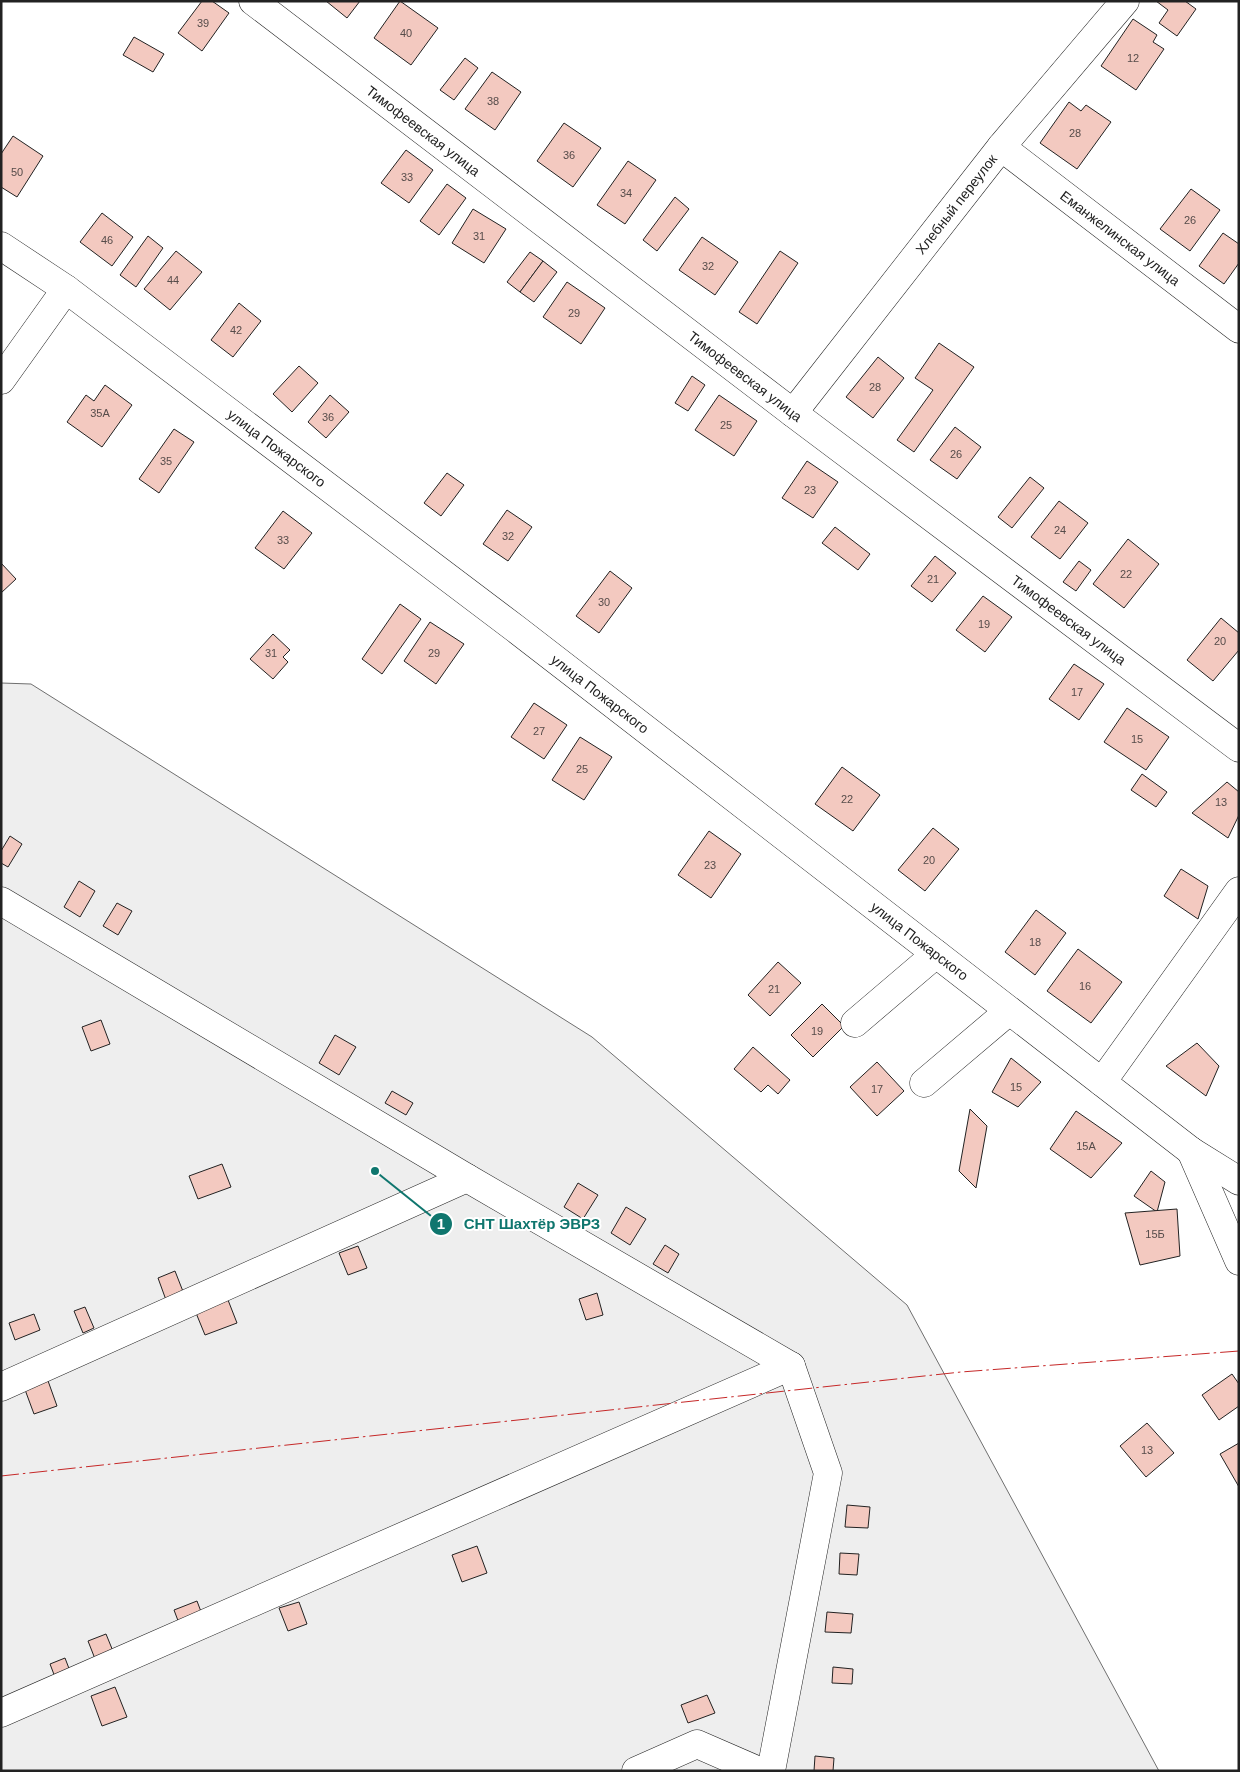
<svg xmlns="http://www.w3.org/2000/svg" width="1240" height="1772" font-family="Helvetica,sans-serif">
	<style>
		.green { fill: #eee; stroke: #6f6f6f }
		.building { fill: #f3c9c0; stroke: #222 }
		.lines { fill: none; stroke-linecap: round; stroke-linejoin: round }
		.minor-casing { stroke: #222; stroke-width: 29 }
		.minor { stroke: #fff; stroke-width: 28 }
		.power { stroke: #c62828; stroke-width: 1; stroke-dasharray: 18 4 2.5 4; stroke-linecap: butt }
		.labels { text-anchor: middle; stroke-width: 4; stroke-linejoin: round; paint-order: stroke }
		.number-label { font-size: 11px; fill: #564c4a }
		.street-label { font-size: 14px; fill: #222; stroke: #fff }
		.leader { fill: none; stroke: #0f766e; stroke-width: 2 }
		.callout-dot { fill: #0f766e; stroke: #fff; stroke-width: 2 }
		.mark-label { font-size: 15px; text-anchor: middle; font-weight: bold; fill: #fff }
		.callout-label { font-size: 15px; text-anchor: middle; font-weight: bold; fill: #0f766e; stroke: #fff; stroke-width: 4; stroke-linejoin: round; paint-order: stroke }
	</style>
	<rect width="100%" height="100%" fill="#fff"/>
	<polygon class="green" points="1,683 31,684 592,1037 907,1305 1159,1771 1,1771"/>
	<g class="building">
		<polygon points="202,1 212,1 229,13 202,51 178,33"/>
		<polygon points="326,1 360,1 347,18"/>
		<polygon points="400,1 438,28 411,65 374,38"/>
		<polygon points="1156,1 1185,1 1196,9 1177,36 1159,23 1168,10"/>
		<polygon points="1133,19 1157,35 1153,42 1164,49 1136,90 1101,66"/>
		<polygon points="134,37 164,54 153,72 123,55"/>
		<polygon points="465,58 478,68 454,100 440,90"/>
		<polygon points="492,72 521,92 495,130 465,109"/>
		<polygon points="1069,102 1081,111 1086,105 1111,122 1077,169 1040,143"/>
		<polygon points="564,123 601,148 573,187 537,161"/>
		<polygon points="13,136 43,156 17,197 1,187 1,154"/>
		<polygon points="406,150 433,170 409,203 381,183"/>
		<polygon points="628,161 656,180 625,224 597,205"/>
		<polygon points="447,184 466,198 439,235 420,221"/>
		<polygon points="1191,189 1220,210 1190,251 1160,229"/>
		<polygon points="675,197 689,209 657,251 643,240"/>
		<polygon points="473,209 506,229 484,263 452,243"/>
		<polygon points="102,213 133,237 112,266 80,242"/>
		<polygon points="1223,233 1239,244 1239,263 1224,284 1199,266"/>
		<polygon points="148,236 163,248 136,287 120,275"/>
		<polygon points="702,237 738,262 715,295 679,270"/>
		<polygon points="176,251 202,272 170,310 144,289"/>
		<polygon points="780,251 798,263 757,324 739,312"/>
		<polygon points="530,252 543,261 520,292 507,282"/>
		<polygon points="543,261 557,272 534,302 520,292"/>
		<polygon points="567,282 605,308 581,344 543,317"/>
		<polygon points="239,303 261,321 233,357 211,340"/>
		<polygon points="939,343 974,367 914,452 897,440 933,390 915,378"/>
		<polygon points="878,357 904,378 873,418 846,397"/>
		<polygon points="299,366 318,383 292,412 273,394"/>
		<polygon points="692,376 705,385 688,411 675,403"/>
		<polygon points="105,385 132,405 102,447 67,422 86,395 94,401"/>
		<polygon points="330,395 349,412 326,438 308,422"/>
		<polygon points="719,395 757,421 734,456 695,430"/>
		<polygon points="955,427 981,447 957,479 930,460"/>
		<polygon points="174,429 194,442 159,493 139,479"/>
		<polygon points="807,461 838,482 813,518 782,498"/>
		<polygon points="447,473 464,485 441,516 424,503"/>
		<polygon points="1030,477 1044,488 1012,528 998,517"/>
		<polygon points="1059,501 1088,523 1060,559 1031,537"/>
		<polygon points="507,510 532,527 508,561 483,544"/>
		<polygon points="283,511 312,533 284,569 255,548"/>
		<polygon points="835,527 870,554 858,570 822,543"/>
		<polygon points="1128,539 1159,564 1124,608 1093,584"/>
		<polygon points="935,556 956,573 932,602 911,586"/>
		<polygon points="1079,561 1091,570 1076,591 1063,582"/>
		<polygon points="1,563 16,579 1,593"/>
		<polygon points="610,571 632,588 599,633 576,616"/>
		<polygon points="983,596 1012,617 985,652 956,630"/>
		<polygon points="400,604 421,619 382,674 362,659"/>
		<polygon points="1221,618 1239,633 1239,650 1213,681 1187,660"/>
		<polygon points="430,622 464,644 436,684 404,661"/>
		<polygon points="273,634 290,650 283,657 288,662 273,679 250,659"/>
		<polygon points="1074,664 1104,684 1079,720 1049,699"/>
		<polygon points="534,703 567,725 544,759 511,737"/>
		<polygon points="1127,708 1169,737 1146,770 1104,742"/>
		<polygon points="580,737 612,757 584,800 552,780"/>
		<polygon points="842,767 880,795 853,831 815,804"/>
		<polygon points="1142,774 1167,792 1156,807 1131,790"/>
		<polygon points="1227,782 1239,792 1239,815 1228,838 1192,813"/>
		<polygon points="933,828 959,849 925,891 898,870"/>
		<polygon points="709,831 741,854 711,898 678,875"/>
		<polygon points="10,836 22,844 8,867 1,863 1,851"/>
		<polygon points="1181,869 1208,886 1198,919 1164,896"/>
		<polygon points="79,881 95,891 80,917 64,907"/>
		<polygon points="117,903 132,911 118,935 103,926"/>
		<polygon points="1036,910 1066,933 1035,975 1005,952"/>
		<polygon points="1078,949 1122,982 1091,1023 1047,991"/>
		<polygon points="778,962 801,983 770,1016 748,995"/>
		<polygon points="822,1004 844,1026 813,1057 791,1035"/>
		<polygon points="101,1020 110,1044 91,1051 82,1027"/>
		<polygon points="335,1035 356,1047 339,1075 319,1063"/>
		<polygon points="1197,1043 1219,1066 1206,1096 1166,1066"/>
		<polygon points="753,1047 790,1080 778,1094 768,1085 761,1092 734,1069"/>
		<polygon points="1011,1058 1041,1082 1018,1107 992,1092"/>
		<polygon points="877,1062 904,1091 877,1116 850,1087"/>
		<polygon points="392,1091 413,1103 406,1115 385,1103"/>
		<polygon points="970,1109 987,1126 976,1188 959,1171"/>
		<polygon points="1076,1111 1122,1143 1091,1178 1050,1149"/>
		<polygon points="222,1164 231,1187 198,1199 189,1176"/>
		<polygon points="1151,1171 1165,1182 1157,1212 1134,1196"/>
		<polygon points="578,1183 598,1195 583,1219 564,1207"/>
		<polygon points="626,1207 646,1219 630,1245 611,1233"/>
		<polygon points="1177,1209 1180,1256 1140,1265 1125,1213"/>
		<polygon points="665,1245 679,1254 668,1273 653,1264"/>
		<polygon points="358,1246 367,1268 348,1275 339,1253"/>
		<polygon points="175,1271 184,1294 166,1300 158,1278"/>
		<polygon points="597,1293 603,1315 586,1320 579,1299"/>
		<polygon points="228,1300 237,1323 205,1335 196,1313"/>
		<polygon points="85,1307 94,1328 83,1333 74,1311"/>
		<polygon points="34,1314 40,1330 15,1340 9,1323"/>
		<polygon points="1232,1374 1239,1384 1239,1406 1219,1420 1202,1395"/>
		<polygon points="47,1378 57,1406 34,1414 24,1387"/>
		<polygon points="1147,1423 1174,1453 1146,1477 1120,1446"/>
		<polygon points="1239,1443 1239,1487 1220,1454"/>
		<polygon points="847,1505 870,1507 868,1528 845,1527"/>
		<polygon points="477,1546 487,1573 462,1582 452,1555"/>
		<polygon points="840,1553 859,1554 857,1575 839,1574"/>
		<polygon points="197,1601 206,1625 183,1634 174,1610"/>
		<polygon points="299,1602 307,1624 288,1631 279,1608"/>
		<polygon points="827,1612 853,1614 851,1633 825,1632"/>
		<polygon points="106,1634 117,1661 99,1669 88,1641"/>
		<polygon points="65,1658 73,1679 58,1685 50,1664"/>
		<polygon points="833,1667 853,1669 852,1684 832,1683"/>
		<polygon points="115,1687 127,1717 102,1726 91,1696"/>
		<polygon points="707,1695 715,1713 688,1723 681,1705"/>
		<polygon points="815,1756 834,1758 833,1771 814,1771"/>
	</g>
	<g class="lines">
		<g class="minor-casing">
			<g id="minor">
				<path id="s1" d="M253 1 793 413 1239 748"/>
				<path id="s2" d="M1001 147 1239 329"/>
				<path id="s3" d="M1 246 66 289 516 629 1191 1151 1239 1181"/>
				<polyline points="1,380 66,289"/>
				<path id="s4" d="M793 413 1001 147 1125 1"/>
				<polyline points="1,901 467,1178 791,1366 828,1473 771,1771"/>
				<polyline points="855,1023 936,954"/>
				<polyline points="1102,1082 1239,891"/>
				<polyline points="924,1083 1009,1011"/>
				<polyline points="1191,1151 1239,1261"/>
				<polyline points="1,1387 467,1178"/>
				<polyline points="1,1713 791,1366"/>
				<polyline points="636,1771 697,1744 759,1771"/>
			</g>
		</g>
		<use href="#minor" class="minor"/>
		<polyline class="power" points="1,1476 961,1372 1239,1351"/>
	</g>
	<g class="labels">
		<g class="number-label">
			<text x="203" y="27">39</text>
			<text x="406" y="37">40</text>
			<text x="1133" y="62">12</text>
			<text x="493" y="105">38</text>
			<text x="1075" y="137">28</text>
			<text x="569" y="159">36</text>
			<text x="17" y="176">50</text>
			<text x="407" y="181">33</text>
			<text x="626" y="197">34</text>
			<text x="1190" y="224">26</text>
			<text x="479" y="240">31</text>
			<text x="107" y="244">46</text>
			<text x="708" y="270">32</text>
			<text x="173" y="284">44</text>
			<text x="574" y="317">29</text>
			<text x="236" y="334">42</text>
			<text x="875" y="391">28</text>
			<text x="100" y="417">35А</text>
			<text x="328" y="421">36</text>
			<text x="726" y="429">25</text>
			<text x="956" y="458">26</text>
			<text x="166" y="465">35</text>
			<text x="810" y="494">23</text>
			<text x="1060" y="534">24</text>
			<text x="508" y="540">32</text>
			<text x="283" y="544">33</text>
			<text x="1126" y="578">22</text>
			<text x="933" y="583">21</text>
			<text x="604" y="606">30</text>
			<text x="984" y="628">19</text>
			<text x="1220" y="645">20</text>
			<text x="271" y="657">31</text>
			<text x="434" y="657">29</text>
			<text x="1077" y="696">17</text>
			<text x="539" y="735">27</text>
			<text x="1137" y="743">15</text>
			<text x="582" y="773">25</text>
			<text x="847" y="803">22</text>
			<text x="1221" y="806">13</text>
			<text x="929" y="864">20</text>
			<text x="710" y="869">23</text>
			<text x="1035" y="946">18</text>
			<text x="1085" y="990">16</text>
			<text x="774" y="993">21</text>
			<text x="817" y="1035">19</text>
			<text x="1016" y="1091">15</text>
			<text x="877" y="1093">17</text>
			<text x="1086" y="1150">15А</text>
			<text x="1155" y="1238">15Б</text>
			<text x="1147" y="1454">13</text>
		</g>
		<g class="street-label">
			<text dy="5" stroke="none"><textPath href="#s1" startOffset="214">Тимофеевская улица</textPath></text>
			<text dy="5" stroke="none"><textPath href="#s4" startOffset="265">Хлебный переулок</textPath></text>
			<text dy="5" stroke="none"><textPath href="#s2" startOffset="150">Еманжелинская улица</textPath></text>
			<text dy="5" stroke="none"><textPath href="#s1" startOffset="619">Тимофеевская улица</textPath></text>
			<text dy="5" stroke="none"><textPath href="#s3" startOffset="342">улица Пожарского</textPath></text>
			<text dy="5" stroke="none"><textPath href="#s1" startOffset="1024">Тимофеевская улица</textPath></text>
			<text dy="5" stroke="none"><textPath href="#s3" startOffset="748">улица Пожарского</textPath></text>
			<text dy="5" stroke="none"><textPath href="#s3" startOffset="1152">улица Пожарского</textPath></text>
		</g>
	</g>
	<path class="leader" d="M375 1171L441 1224"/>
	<g class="callout-dot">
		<circle cx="375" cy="1171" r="5"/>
		<circle cx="441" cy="1224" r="12"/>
	</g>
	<g class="mark-label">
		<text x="441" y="1229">1</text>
	</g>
	<g class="callout-label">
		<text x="532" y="1229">СНТ Шахтёр ЭВРЗ</text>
	</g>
	<rect width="1240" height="1772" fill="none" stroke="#222222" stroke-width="5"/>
</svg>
